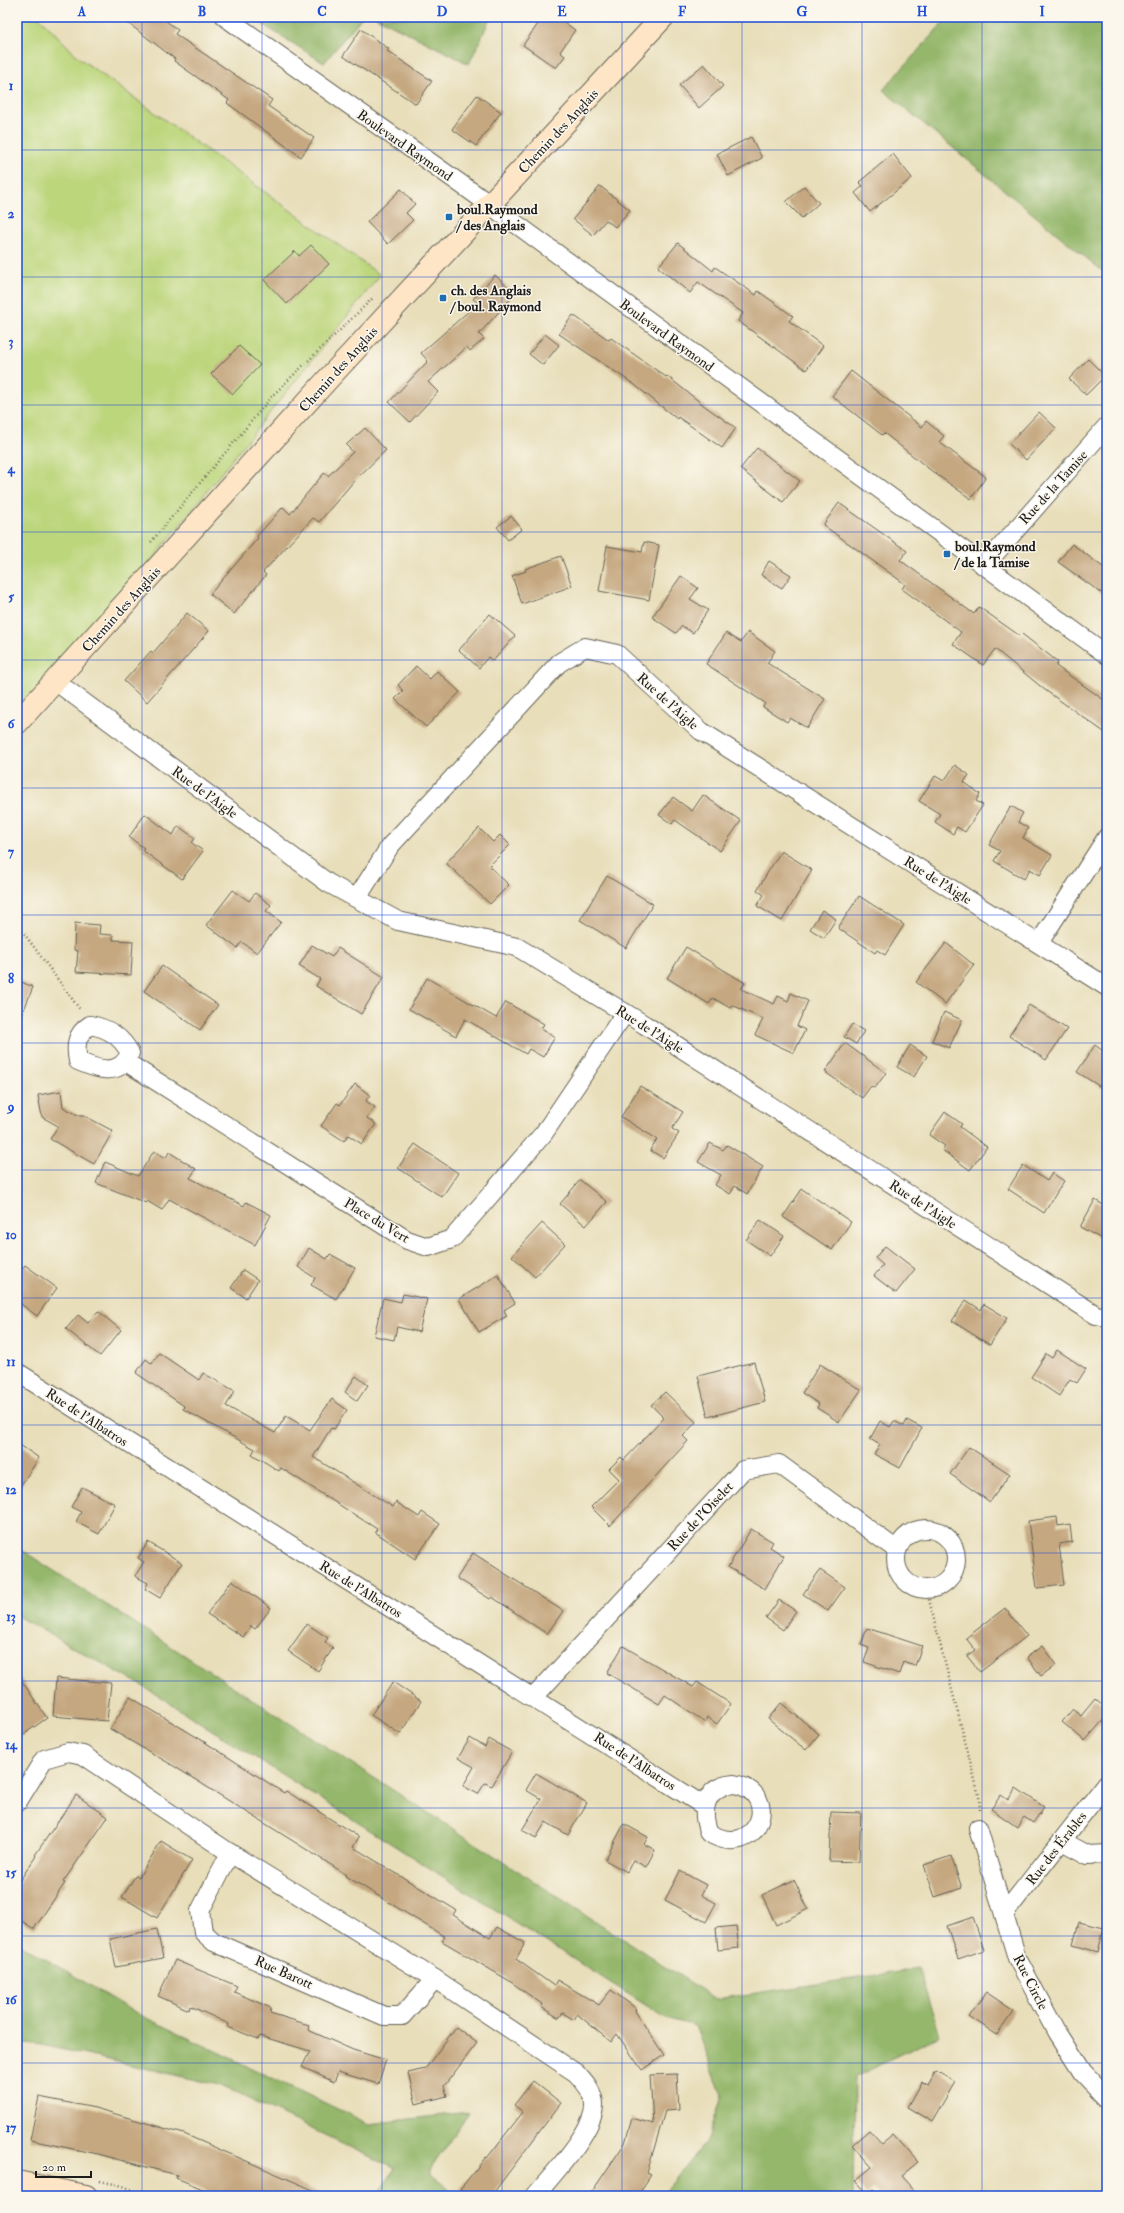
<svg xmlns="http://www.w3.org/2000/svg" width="1124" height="2213" font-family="'IM FELL Double Pica',serif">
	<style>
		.green { fill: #bcd67c; stroke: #6c794c }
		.forest { fill: #95b76c; stroke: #586a44 }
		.building { fill: #c5a780 }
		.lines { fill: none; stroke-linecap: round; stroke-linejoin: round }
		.street-casing { stroke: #636053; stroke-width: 20 }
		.secondary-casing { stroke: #636053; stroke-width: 24 }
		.path { stroke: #636053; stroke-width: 2.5; stroke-dasharray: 1 3; stroke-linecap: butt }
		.street { stroke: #fff; stroke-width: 18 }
		.secondary { stroke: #fde5c5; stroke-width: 22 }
		.grid { fill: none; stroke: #1d4ed8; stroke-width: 1; stroke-opacity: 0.55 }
		.poi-dot { fill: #1f6fb2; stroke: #fbf7ec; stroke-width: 1.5 }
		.labels { text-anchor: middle; stroke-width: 3; stroke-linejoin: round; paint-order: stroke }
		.street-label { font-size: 14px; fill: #1c1c1c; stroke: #fbf7ec }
		.poi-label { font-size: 14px; font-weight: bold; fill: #1c1c1c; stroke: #fbf7ec; text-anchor: start }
		.neatline { fill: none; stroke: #1d4ed8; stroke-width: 1.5 }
		.grid-label { font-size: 13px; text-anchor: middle; font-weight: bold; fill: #1d4ed8 }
	</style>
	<rect width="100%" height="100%" fill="#fbf7ec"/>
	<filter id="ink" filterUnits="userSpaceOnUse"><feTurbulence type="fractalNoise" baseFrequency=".025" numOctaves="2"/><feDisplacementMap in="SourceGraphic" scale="8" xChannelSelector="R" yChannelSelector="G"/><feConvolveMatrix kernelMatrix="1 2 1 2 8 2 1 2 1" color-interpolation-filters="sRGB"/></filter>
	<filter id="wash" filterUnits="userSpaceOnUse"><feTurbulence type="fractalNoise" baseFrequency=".012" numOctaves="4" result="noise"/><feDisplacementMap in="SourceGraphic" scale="16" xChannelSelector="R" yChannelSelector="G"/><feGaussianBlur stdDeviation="0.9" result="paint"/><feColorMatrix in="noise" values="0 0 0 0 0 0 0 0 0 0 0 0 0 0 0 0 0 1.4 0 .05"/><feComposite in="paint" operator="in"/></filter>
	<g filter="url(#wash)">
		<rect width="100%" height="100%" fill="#e8deba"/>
		<polygon class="green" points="17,17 39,17 79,58 380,275 55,681 17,724"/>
		<g class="forest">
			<polygon points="251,17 362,17 324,63"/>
			<polygon points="376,17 491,17 469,64"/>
			<polygon points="948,17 1107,17 1107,275 883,90"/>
			<polygon points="17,1547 716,1999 918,1969 940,2035 855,2076 853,2196 662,2196 709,2137 722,2095 695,2026 666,2018 141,1685 17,1616"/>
			<polygon points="17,1944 37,1954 140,2015 369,2124 469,2112 428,2173 458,2196 377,2196 394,2168 219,2085 42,2045 17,2042"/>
		</g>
		<g id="blocks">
			<g class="building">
				<polygon points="120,17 161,17 178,30 175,34 272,100 268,106 314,138 301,157 227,103 229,100 174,61 175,59"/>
				<polygon points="543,17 557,17 575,30 560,52 565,56 556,68 523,45"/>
				<polygon points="361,29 389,49 387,51 432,81 416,104 343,56"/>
				<polygon points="704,64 723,86 699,108 679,85"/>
				<polygon points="477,95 501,112 476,146 452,129"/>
				<polygon points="751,137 762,158 728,176 717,154"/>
				<polygon points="893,154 912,178 870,212 855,193 863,186 859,182"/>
				<polygon points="600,186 630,210 615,227 606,220 593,235 573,219"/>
				<polygon points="804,186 819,203 802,218 786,202"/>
				<polygon points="401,189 415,204 406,213 413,220 388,244 367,222"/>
				<polygon points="678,243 713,271 715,267 756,295 758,291 793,316 789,321 823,346 806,370 738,321 743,313 698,282 690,293 658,267"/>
				<polygon points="311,245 329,264 287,304 264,280 295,251 299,256"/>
				<polygon points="495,275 515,294 479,334 484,339 470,351 467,347 428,382 438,392 410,422 389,402 428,361 421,353 478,303 473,299"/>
				<polygon points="573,315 609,340 611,338 666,377 667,376 706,407 736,428 722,448 678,417 677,419 635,385 559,334"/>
				<polygon points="545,334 559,345 543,365 529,354"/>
				<polygon points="239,346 260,365 233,394 211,374"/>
				<polygon points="1088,359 1105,376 1086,395 1069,379"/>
				<polygon points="851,371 922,427 926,421 944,436 939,442 986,477 971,499 933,472 884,433 882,435 832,396"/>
				<polygon points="1039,412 1056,428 1026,460 1009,444"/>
				<polygon points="365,428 386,450 354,481 319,522 313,518 263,572 266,575 234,614 210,594 258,538 257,536 283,507 290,514 324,473 328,476 353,452 346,445"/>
				<polygon points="757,448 800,481 783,502 740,469"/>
				<polygon points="839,503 907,551 900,560 974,614 979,607 1020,636 1022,634 1058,662 1056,666 1107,702 1107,734 1045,690 995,649 983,665 953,644 961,632 902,589 905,584 823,525"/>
				<polygon points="511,516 522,529 508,540 497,527"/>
				<polygon points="644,542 659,545 649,600 599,591 607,546 642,552"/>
				<polygon points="1072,544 1107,570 1107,597 1058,562"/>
				<polygon points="561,556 572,586 522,604 512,576 526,571 525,569"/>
				<polygon points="769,561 791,575 782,588 761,575"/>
				<polygon points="681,576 698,588 690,599 708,610 693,633 682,626 676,633 652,617"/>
				<polygon points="187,613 209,631 147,702 124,681 151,651 153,653"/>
				<polygon points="490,614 515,636 493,661 488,657 479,668 459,650"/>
				<polygon points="748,632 775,651 767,663 825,699 807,728 790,718 787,722 763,707 765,703 706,664 726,633 741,642"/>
				<polygon points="416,666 430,679 437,671 460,692 426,727 395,699 403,691 398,685"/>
				<polygon points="955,765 969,775 964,782 980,794 976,801 983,805 965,832 957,827 953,834 935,822 940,814 919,801 935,776 944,781"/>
				<polygon points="703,795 741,821 720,851 675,820 672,824 659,815 673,797 692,811"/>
				<polygon points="1011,806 1023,813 1018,822 1028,828 1023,838 1052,855 1040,875 1030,869 1024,879 994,861 1000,851 989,845"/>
				<polygon points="145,814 173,835 178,826 195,838 192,843 203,851 182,879 142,850 144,848 129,837"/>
				<polygon points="479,828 493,842 500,835 510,845 489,866 509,885 490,904 446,863"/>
				<polygon points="781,851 812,870 782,921 757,906 764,895 757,890"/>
				<polygon points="607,876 653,904 626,948 580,920"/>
				<polygon points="233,890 249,901 255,893 271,905 266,911 281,922 257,953 242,942 237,948 206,925"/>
				<polygon points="859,896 904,925 885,955 877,950 875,953 838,928"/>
				<polygon points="822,910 836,919 824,938 810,929"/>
				<polygon points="75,923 100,925 99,934 113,935 113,940 133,941 131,975 76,972 78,951 74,950"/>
				<polygon points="946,943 974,965 945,1004 916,982"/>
				<polygon points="312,945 332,957 338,948 384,977 361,1014 316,986 320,979 299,966"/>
				<polygon points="686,947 745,983 741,989 774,1004 778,996 788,1001 791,993 808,1001 797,1026 805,1030 794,1053 755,1035 763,1019 732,1005 730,1008 713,998 709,1004 667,978"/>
				<polygon points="162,966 218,1005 200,1030 144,991"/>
				<polygon points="427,978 496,1018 506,1002 544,1024 541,1029 555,1037 543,1057 529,1049 526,1054 465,1019 456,1036 409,1009"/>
				<polygon points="17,980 33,987 18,1025 17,1025"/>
				<polygon points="1029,1005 1067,1029 1046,1060 1009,1036"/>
				<polygon points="944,1012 962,1020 949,1048 932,1041"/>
				<polygon points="852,1024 864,1031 856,1044 844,1037"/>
				<polygon points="845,1043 886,1073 875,1088 871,1086 862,1098 825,1072"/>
				<polygon points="910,1045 927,1056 914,1077 897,1067"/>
				<polygon points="1095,1045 1107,1054 1107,1091 1077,1072"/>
				<polygon points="355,1084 370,1095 366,1101 375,1107 367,1118 376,1124 362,1144 348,1135 344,1141 321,1126 337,1103 340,1105"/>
				<polygon points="640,1086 683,1112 672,1129 679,1133 663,1158 650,1150 657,1139 621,1117"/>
				<polygon points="61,1091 63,1107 78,1115 83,1115 113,1131 94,1164 50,1139 58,1126 42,1117 38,1095"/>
				<polygon points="945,1112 962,1124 960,1127 987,1147 970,1170 942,1150 945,1146 929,1135"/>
				<polygon points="710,1143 723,1150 727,1145 763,1167 747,1194 735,1186 730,1194 715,1185 721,1175 698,1162"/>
				<polygon points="415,1144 458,1173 442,1197 398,1168"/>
				<polygon points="154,1151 166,1158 169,1152 196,1169 190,1178 244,1206 246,1202 271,1215 255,1245 169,1199 162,1210 147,1201 146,1203 96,1183 105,1162 138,1176"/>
				<polygon points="1023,1165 1047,1181 1052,1173 1064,1181 1044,1213 1008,1189"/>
				<polygon points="580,1180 607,1202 586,1226 560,1204"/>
				<polygon points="802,1189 851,1222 832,1250 783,1217"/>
				<polygon points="1095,1200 1107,1207 1107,1242 1080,1227"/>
				<polygon points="760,1220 784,1236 770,1256 746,1240"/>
				<polygon points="542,1223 565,1244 535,1277 512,1256"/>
				<polygon points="885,1246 915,1269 896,1293 874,1276 883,1265 875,1258"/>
				<polygon points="309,1248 327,1259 330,1254 355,1268 336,1299 311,1285 315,1278 298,1267"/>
				<polygon points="25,1265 57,1288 37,1316 17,1301 17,1276"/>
				<polygon points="243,1270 258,1280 246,1298 231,1288"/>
				<polygon points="498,1275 515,1303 504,1310 507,1316 479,1332 459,1299"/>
				<polygon points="403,1294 427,1299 419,1332 397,1327 394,1340 374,1336 383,1298 401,1302"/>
				<polygon points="966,1300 981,1310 984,1304 1007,1318 990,1345 952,1321"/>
				<polygon points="98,1311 121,1330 100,1356 66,1329 78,1315 88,1323"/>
				<polygon points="1057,1350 1086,1369 1077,1383 1070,1379 1059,1396 1031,1377 1046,1354 1052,1358"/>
				<polygon points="159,1353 199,1380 203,1373 235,1391 226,1406 275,1433 286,1416 310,1430 332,1399 347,1410 334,1429 331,1428 313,1457 393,1507 396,1502 419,1517 422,1512 440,1524 415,1559 375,1532 377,1529 319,1492 281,1468 279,1471 252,1454 255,1449 183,1409 184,1406 136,1373 146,1359 152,1364"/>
				<polygon points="754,1362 765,1402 708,1417 698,1376"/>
				<polygon points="820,1364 861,1390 839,1422 817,1408 819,1404 802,1393"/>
				<polygon points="356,1376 368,1385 357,1401 345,1392"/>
				<polygon points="665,1392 696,1422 683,1436 688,1441 610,1526 591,1507 619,1479 609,1469 621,1457 624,1460 664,1418 651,1405"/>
				<polygon points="907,1420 922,1428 900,1468 874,1454 880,1445 870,1439 880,1421 890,1427 894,1421 904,1426"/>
				<polygon points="17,1443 39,1458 17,1491"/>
				<polygon points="969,1447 1010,1474 990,1502 950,1474"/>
				<polygon points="82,1487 115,1504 99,1534 76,1522 81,1512 71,1507"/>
				<polygon points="1057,1517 1058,1526 1070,1524 1072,1542 1059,1544 1064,1585 1037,1588 1028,1521"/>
				<polygon points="751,1529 773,1542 770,1547 784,1556 765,1589 728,1567"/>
				<polygon points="148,1542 182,1563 160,1598 145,1589 148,1583 135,1576 144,1562 138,1558"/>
				<polygon points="473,1553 563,1611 547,1634 492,1597 490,1599 457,1578"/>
				<polygon points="820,1570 845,1587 828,1611 803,1594"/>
				<polygon points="232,1580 271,1608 255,1629 251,1626 243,1637 207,1614"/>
				<polygon points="779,1600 796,1611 783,1630 766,1618"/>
				<polygon points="1005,1608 1027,1636 980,1672 967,1656 975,1650 966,1638"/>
				<polygon points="307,1624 328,1638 325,1642 333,1648 318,1671 288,1651"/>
				<polygon points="867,1628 922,1646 915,1666 903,1662 899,1674 864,1662 869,1648 861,1645"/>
				<polygon points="623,1646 693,1687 697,1682 731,1704 717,1724 707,1717 705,1722 665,1695 659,1704 607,1673"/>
				<polygon points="1042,1646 1056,1665 1041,1676 1027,1657"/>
				<polygon points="17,1674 47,1718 17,1739"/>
				<polygon points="56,1678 111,1683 107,1721 53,1716"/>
				<polygon points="393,1682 421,1701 400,1734 371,1715"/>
				<polygon points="130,1697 200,1739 284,1793 286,1791 359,1837 353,1847 456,1910 453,1915 490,1938 497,1927 525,1943 516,1959 554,1986 557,1980 599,2005 611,1990 637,2009 635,2011 664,2055 642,2070 617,2034 611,2042 577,2014 574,2020 563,2013 559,2018 541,2007 542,2004 508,1980 442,1941 445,1937 346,1876 347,1875 172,1765 110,1729"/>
				<polygon points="1095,1698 1107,1709 1107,1716 1085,1741 1062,1722 1073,1709 1081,1715"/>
				<polygon points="781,1703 819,1734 806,1750 768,1719"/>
				<polygon points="470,1738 485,1747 489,1739 512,1752 492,1786 485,1783 478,1794 463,1786 474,1767 458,1758"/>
				<polygon points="536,1773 587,1803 568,1835 546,1822 536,1838 522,1830 541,1799 526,1790"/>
				<polygon points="1016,1788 1044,1807 1033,1823 1024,1817 1017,1827 991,1809 1001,1795 1008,1800"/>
				<polygon points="76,1795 108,1817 63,1882 65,1883 34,1929 17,1918 17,1885 36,1856 35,1855"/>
				<polygon points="831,1812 861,1813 859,1862 829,1861"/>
				<polygon points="624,1824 648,1837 644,1844 655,1850 646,1867 633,1860 627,1872 605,1860"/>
				<polygon points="161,1841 192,1860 157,1918 122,1897 136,1875 139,1877"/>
				<polygon points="951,1856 962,1888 935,1897 924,1865"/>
				<polygon points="680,1871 706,1885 701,1895 716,1903 706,1922 665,1900"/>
				<polygon points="794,1880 808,1909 776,1925 762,1895"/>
				<polygon points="973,1917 984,1950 958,1959 947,1926"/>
				<polygon points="1079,1922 1104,1928 1098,1952 1073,1945"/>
				<polygon points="736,1926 739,1948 718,1950 716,1928"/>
				<polygon points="157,1929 163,1958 116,1967 110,1939"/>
				<polygon points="175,1960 237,1986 234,1992 271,2008 270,2013 309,2025 308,2030 353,2050 386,2060 378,2084 338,2072 334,2082 302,2067 310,2051 260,2036 258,2039 228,2027 229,2024 190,2006 189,2010 158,1996"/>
				<polygon points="986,1992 1014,2011 997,2035 969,2016"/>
				<polygon points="456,2027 477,2043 444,2086 447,2096 416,2104 408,2073 425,2069"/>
				<polygon points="936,2071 955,2082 932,2122 907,2107 921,2082 928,2085"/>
				<polygon points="677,2074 679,2110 665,2111 647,2173 651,2175 637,2196 589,2196 625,2143 632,2118 653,2124 650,2075"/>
				<polygon points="533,2081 561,2103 491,2196 469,2196 460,2189 486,2157 487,2158 523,2112 514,2105"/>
				<polygon points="39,2097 95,2108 184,2134 327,2196 220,2196 176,2178 177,2175 97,2154 30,2140"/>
				<polygon points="869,2130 881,2144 893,2134 918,2162 901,2176 919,2196 880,2196 873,2189 867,2194 855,2181 872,2167 852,2145"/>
			</g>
		</g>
	</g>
	<g filter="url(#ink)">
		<use href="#blocks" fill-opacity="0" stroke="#636053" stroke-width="1"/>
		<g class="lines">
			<g class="street-casing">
				<g id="street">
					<polyline points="225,17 475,194 1107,655"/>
					<polyline points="984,566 1107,426"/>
					<polyline points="55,681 328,883 398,921 517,947 645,1025 1096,1315 1107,1317"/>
					<polyline points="357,898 390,846 559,663 585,647 617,654 701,731 1107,987"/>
					<polyline points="1039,943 1107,837"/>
					<path d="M90 1025C108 1028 121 1036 130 1053 120 1077 98 1070 78 1061 75 1045 76 1034 90 1025Z"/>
					<polyline points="126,1062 407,1240 428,1247 452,1239 544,1133 625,1013"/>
					<path d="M17 1372C245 1518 476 1660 704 1806"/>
					<circle cx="926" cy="1559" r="30"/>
					<polyline points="534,1697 743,1470 779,1464 897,1550"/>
					<path d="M734 1784C784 1793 757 1862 709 1833 700 1810 705 1786 734 1784Z"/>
					<path d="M17 1803 44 1759 68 1752 83 1755 230 1853 435 1979 576 2073C584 2082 594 2092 594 2105 595 2130 552 2175 535 2196"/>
					<polyline points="978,1828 1017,1958 1057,2033 1082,2072 1107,2098"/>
					<polyline points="1062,1841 1088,1855 1107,1854"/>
					<polyline points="230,1853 200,1911 203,1932 214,1942 384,2016 402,2016 435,1979"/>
					<polyline points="1004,1914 1107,1783"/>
				</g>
			</g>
			<g class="secondary-casing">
				<g id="secondary">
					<polyline points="17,723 327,380 663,17"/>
					<polyline points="17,2182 86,2196"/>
				</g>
			</g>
			<g class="path">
				<polyline points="151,542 274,394 374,297"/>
				<polyline points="17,924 81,1011"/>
				<polyline points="931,1588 928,1596 979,1796 980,1810"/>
				<polyline points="100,2181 123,2186 147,2196"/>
			</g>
			<use href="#street" class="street"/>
			<use href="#secondary" class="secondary"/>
		</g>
	</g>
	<path class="grid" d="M142 17V2196M262 17V2196M382 17V2196M502 17V2196M622 17V2196M742 17V2196M862 17V2196M982 17V2196M17 150H1107M17 277H1107M17 405H1107M17 532H1107M17 660H1107M17 788H1107M17 915H1107M17 1043H1107M17 1170H1107M17 1298H1107M17 1425H1107M17 1553H1107M17 1681H1107M17 1808H1107M17 1936H1107M17 2063H1107"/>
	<g class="poi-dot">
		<rect x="445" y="213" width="8" height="8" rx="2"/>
		<rect x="439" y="294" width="8" height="8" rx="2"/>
		<rect x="943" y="550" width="8" height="8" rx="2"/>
	</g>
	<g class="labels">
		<g class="street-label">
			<text transform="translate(558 131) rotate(-47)" y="5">Chemin des Anglais</text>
			<text transform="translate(405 145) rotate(35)" y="5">Boulevard Raymond</text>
			<text transform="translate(667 335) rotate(36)" y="5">Boulevard Raymond</text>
			<text transform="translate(338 369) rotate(-48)" y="5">Chemin des Anglais</text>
			<text transform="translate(1053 487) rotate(-48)" y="5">Rue de la Tamise</text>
			<text transform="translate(121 609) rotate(-48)" y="5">Chemin des Anglais</text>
			<text transform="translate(668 701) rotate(42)" y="5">Rue de l'Aigle</text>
			<text transform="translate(205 792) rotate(36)" y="5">Rue de l'Aigle</text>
			<text transform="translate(938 880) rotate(32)" y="5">Rue de l'Aigle</text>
			<text transform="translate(650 1029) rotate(32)" y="5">Rue de l'Aigle</text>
			<text transform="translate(923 1204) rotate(33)" y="5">Rue de l'Aigle</text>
			<text transform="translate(377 1220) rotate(31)" y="5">Place du Vert</text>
			<text transform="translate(87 1417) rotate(33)" y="5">Rue de l'Albatros</text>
			<text transform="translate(700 1516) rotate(-47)" y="5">Rue de l'Oiselet</text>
			<text transform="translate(361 1589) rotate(32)" y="5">Rue de l'Albatros</text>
			<text transform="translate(635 1761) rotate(33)" y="5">Rue de l'Albatros</text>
			<text transform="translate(1056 1848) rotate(-52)" y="5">Rue des Érables</text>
			<text transform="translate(284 1972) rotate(24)" y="5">Rue Barott</text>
			<text transform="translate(1031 1982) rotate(63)" y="5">Rue Circle</text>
		</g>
		<g class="poi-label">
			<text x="457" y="214">boul.Raymond<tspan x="457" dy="16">/ des Anglais</tspan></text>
			<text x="451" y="295">ch. des Anglais<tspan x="451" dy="16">/ boul. Raymond</tspan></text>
			<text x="955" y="551">boul.Raymond<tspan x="955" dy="16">/ de la Tamise</tspan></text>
		</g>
	</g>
	<rect width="1124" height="2213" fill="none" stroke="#fbf7ec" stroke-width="44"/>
	<path d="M36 2171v6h55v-6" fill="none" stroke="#1c1c1c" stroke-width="2"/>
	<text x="42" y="2171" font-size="12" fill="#1c1c1c" stroke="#fbf7ec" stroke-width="3" paint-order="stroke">20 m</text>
	<rect x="22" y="22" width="1080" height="2169" class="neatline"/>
	<g class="grid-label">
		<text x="82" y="16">A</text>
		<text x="202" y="16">B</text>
		<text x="322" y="16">C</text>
		<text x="442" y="16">D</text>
		<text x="562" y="16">E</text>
		<text x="682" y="16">F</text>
		<text x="802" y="16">G</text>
		<text x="922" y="16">H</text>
		<text x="1042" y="16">I</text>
		<text x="11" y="90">1</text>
		<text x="11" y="218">2</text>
		<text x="11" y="346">3</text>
		<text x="11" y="473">4</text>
		<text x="11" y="601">5</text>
		<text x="11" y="728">6</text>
		<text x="11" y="856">7</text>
		<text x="11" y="983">8</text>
		<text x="11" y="1111">9</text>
		<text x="11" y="1239">10</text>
		<text x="11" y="1366">11</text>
		<text x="11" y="1494">12</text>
		<text x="11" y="1621">13</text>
		<text x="11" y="1749">14</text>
		<text x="11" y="1877">15</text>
		<text x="11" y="2004">16</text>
		<text x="11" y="2132">17</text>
	</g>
</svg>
